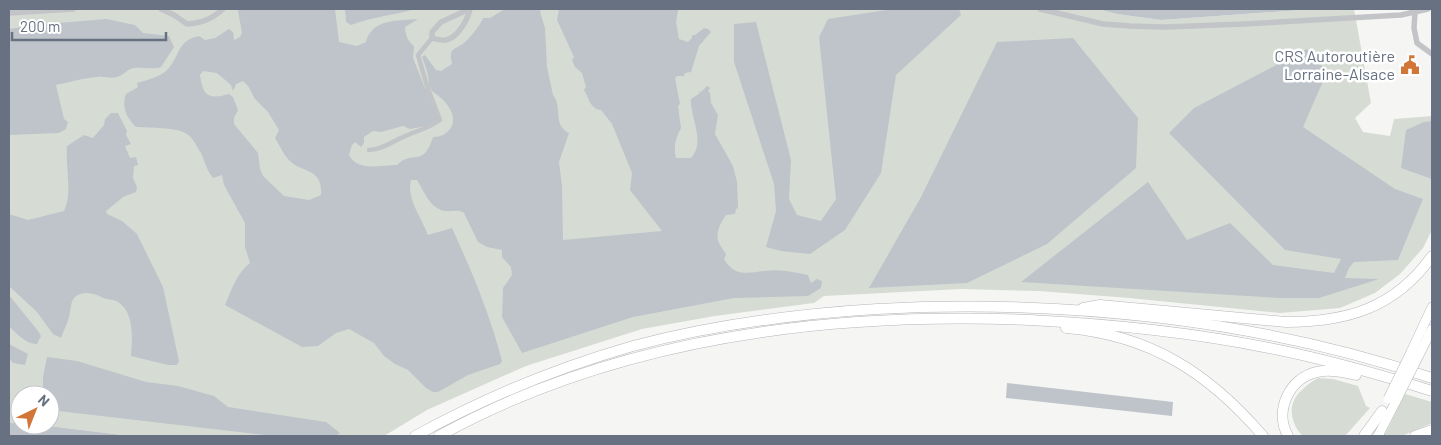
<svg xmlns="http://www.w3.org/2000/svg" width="1441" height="445" font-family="Barlow,sans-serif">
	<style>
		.green { fill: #d6dcd4 }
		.water { fill: #bec4ca; fill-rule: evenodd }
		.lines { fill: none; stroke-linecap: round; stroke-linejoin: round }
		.secondary-casing { stroke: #b4b7bc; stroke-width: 10 }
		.motorway-casing { stroke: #b4b6ba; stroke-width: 11 }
		.pedestrian { stroke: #c2c4c8; stroke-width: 4.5 }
		.minor { stroke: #c2c4c8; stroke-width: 5.5 }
		.secondary { stroke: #fff; stroke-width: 9 }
		.motorway { stroke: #fff; stroke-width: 10 }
		.secondary-bridge-casing { stroke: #b4b7bc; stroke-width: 10; stroke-linecap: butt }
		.secondary-bridge { stroke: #fff; stroke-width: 9 }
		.labels { text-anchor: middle; stroke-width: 5; stroke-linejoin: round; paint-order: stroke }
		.poi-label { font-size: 16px; fill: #687181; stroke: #fff; text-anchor: end }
	</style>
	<rect width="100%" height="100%" fill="#f5f6f3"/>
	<g class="green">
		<polygon points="9,9 1097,9 1117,14 1161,20 1315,9 1354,9 1371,103 1355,118 1363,132 1390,136 1394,119 1432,116 1432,230 1423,248 1400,274 1375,293 1340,308 1280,313 1129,298 1039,291 961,289 824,296 814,303 715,316 642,329 526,366 427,410 384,436 130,436 41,425 50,425 50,395 20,395 20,423 9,423"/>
		<path d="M1318 378 1333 379 1358 386 1366 406 1370 408 1345 436H1303C1295 429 1289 414 1293 403 1296 393 1309 383 1318 378Z"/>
		<polygon points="1405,394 1432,402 1432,423 1402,436 1384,436"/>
	</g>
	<g class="water">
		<path d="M240 9H335L339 42 357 46 366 42C372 18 399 21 418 19L405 27C405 34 408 42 414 46L413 58 425 88 432 99 438 119 427 126 410 129 403 126 381 132 373 131 364 137V143L361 147 355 142 352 145 349 155C358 172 380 165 397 165 412 149 423 169 433 137 441 137 446 134 450 129 458 119 449 105 441 98 437 94 432 93 430 87 428 84 429 79 428 76 427 69 424 63 422 57L425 55 436 70 441 71 452 64C448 47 455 50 464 43 469 39 482 23 483 18H490L505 9H541L540 12 545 28 547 67 553 95C563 107 552 125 569 133L559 162 562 186 563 240 662 231 630 190 632 173 612 124 601 110C590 109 589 98 584 90L586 87 582 73 575 67 572 60 574 57 557 20 559 9 678 10 676 22 679 39 688 42 692 38V35H695L704 28 708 29 711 32 699 46 691 72 685 73 684 76H677L675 78 680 104 678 106 681 128C676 137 673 147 676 158H691C706 141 690 119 691 99L700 93 698 91 701 92 707 86 710 88 708 91 710 93 711 103 718 115 715 134 733 166 737 182 738 208 736 209 735 214 726 215C720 224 714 234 720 245 722 249 725 251 726 255L724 259C734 277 748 273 765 271 779 269 794 272 808 275L811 283 817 279 822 281 821 288 808 296 734 298 633 317 522 353 502 317 503 288 512 275 511 267 502 257V250L487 247 478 242 464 213C458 209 452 212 445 211 430 209 424 191 417 180H411C406 199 422 218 428 235L452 228C472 272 490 314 502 361L500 364 468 375 438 392H433L426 388 408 370 395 364 384 356 374 343 349 329 336 333 318 346 302 347 225 305C232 289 236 274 250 263L245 247V223L224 185 222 175 213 178C207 171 205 162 201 153 197 147 193 138 187 134 177 127 148 128 136 127 127 118 121 107 126 94L138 87 137 83C145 81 162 76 167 70 180 57 177 40 199 36L205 40 215 38 229 29 233 32 234 40 240 37 242 33 238 11ZM203 71 217 73 231 85 233 91 236 84 243 81 248 86 255 99 268 112 279 130 275 138C280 146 284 156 291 162 303 173 323 168 321 195L309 200 284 196 263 176 260 169 258 153 234 124V118L238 110 233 97 229 94C208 100 203 96 200 75Z"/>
		<path d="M345 9H416C394 15 372 17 351 25L346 22Z"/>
		<polygon points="893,9 959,9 961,15 896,75 881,173 845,230 810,254 781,251 766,247 776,211 774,184 734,62 734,24 756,22 791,160 789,199 797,215 821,221 836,199 819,37 828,19"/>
		<polygon points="1097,9 1315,9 1161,20 1117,14"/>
		<path d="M106 19 135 25 143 33 169 36 174 47 161 67C151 70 143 67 134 68 127 69 124 75 117 77 111 79 104 76 98 77 83 78 70 82 56 85L64 119 68 122 66 129 59 133 9 135V29L46 24Z"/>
		<polygon points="1073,38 1138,118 1136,168 1047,244 967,283 869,288 921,197 997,42"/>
		<polygon points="1307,49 1327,72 1303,127 1395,189 1423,199 1398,260 1354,262 1349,268 1345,278 1379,279 1319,298 1279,298 1021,282 1148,182 1187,240 1230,223 1273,265 1334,273 1341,259 1285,250 1169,133 1194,108"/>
		<path d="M111 113H118L127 131 126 135 131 144 125 146 130 158 136 157 138 165 134 166 133 178 137 187 136 192 123 197 106 211 107 214 122 221 137 234 163 287 179 361 177 365H168L131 356C132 340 135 313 118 302 114 299 108 300 103 298 95 293 83 290 75 297 71 301 71 307 70 312 69 321 64 329 61 338L53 334 37 312 9 286V214L28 220 64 211C73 193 65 167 67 146L84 135 93 138 104 125 105 119Z"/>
		<polygon points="1432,121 1432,179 1401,168 1406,130 1424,122"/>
		<path d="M9 295 38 331 41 336 37 344C27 345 16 333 9 326Z"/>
		<polygon points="9,344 28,354 25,365 13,363 9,358"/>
		<polygon points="47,357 77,361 146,382 178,386 214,396 228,407 326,422 340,433 336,436 274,436 50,410 50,395 43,395 43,377"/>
		<polygon points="1007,383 1173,402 1172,416 1006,398"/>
		<polygon points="9,423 20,423 20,425 41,425 130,436 9,436"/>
	</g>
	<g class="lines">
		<g class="secondary-casing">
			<g id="secondary">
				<polyline points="1411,352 1432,307"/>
				<polyline points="1419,355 1432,329"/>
				<polyline points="1378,436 1396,401"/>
			</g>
		</g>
		<g class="motorway-casing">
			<g id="motorway">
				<path d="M1083 308 1100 305 1286 322C1347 322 1395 308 1432 256"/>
				<path d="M1066 328C1150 335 1209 373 1263 436"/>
				<polyline points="1429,335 1432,331"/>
				<path d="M415 436C484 398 556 368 633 346 712 325 795 314 877 309 1062 299 1256 319 1432 378"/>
				<path d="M439 436C618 337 829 312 1030 320 1110 324 1190 332 1269 348 1324 359 1378 374 1432 391"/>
				<path d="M1288 436C1274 411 1289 378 1317 372 1330 369 1343 372 1356 375"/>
				<polyline points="1364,436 1382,411"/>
				<polyline points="1378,436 1379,435"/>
				<polyline points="1415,436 1432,430"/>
			</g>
		</g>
		<path class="pedestrian" d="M369 150C381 150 392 142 403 137 417 130 426 130 440 120L427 86 418 55 432 38"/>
		<g class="minor">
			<path d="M161 9 174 15 187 24C202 23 212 19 223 9"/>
			<path d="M467 9 463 12 441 22 432 32V38C437 39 443 42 449 39 459 35 468 19 470 9"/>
			<polyline points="1040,9 1103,24 1130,26 1165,27 1244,24 1401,15 1428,9"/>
			<polyline points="1415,12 1414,28 1417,43 1432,54"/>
			<polyline points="9,13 73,9"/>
		</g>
		<use href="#secondary" class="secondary"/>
		<use href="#motorway" class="motorway"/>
		<g class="secondary-bridge-casing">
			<g id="secondary-bridge">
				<polyline points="1388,399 1411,352"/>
				<polyline points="1396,401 1419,355"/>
			</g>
		</g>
		<use href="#secondary-bridge" class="secondary-bridge"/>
	</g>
	<defs>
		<g id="civic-bare" transform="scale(1.5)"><path d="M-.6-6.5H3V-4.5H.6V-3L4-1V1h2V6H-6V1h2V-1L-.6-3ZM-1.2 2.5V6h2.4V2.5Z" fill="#d27637" stroke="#fff" stroke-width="2.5" paint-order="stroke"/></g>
	</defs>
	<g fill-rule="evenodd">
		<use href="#civic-bare" x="1410" y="65"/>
	</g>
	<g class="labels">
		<g class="poi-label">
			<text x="1395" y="62">CRS Autoroutière<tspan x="1395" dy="18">Lorraine-Alsace</tspan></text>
		</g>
	</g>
	<rect width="1441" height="445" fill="none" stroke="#687181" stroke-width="20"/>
	<g transform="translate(35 410) rotate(43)"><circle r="24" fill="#ffffff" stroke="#c3c6cd"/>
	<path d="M0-4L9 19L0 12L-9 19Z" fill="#d27637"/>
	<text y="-8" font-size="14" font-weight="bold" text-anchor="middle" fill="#687181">N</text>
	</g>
	<path d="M12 32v8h154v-8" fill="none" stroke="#687181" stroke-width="2.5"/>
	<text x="20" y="32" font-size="15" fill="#687181" stroke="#ffffff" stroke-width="4" paint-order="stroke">200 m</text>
</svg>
